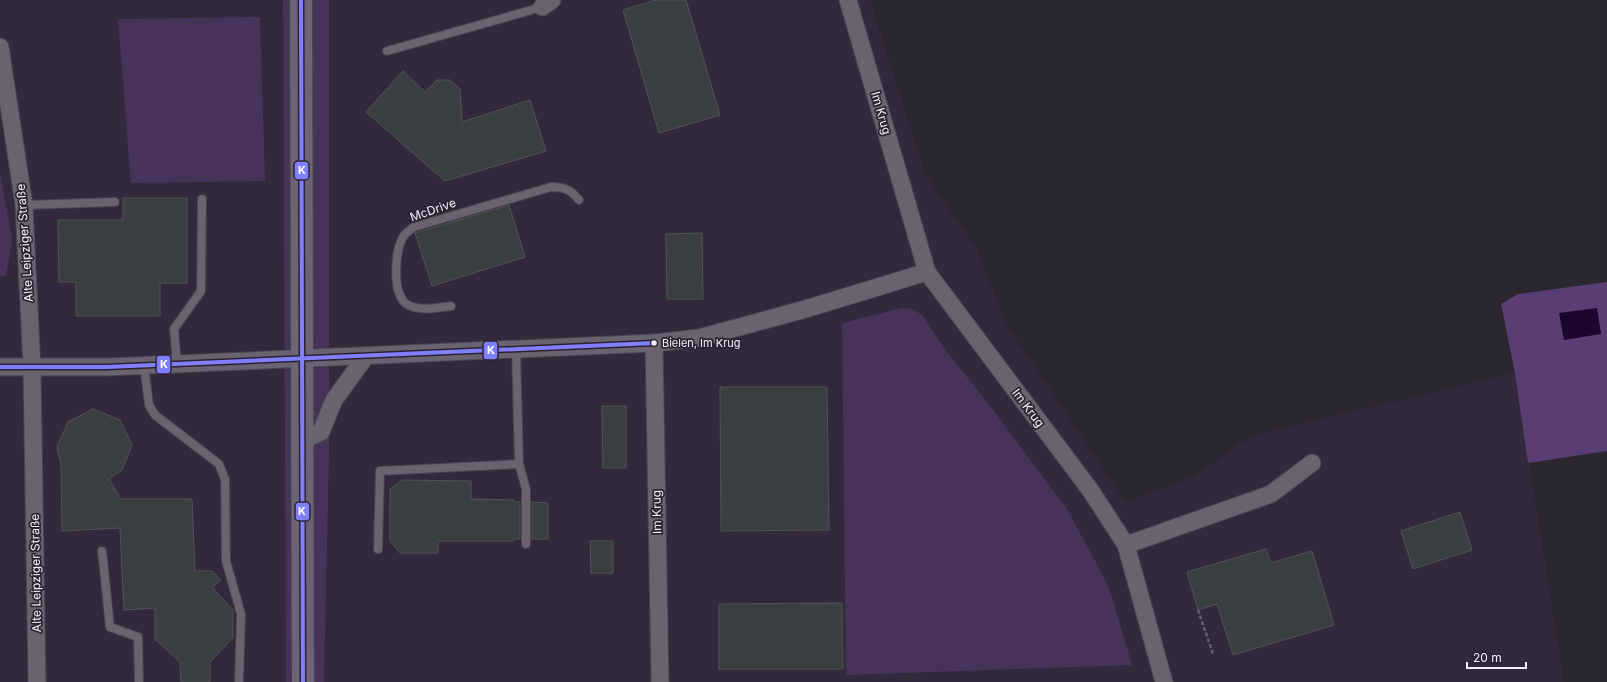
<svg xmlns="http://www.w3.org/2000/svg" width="1607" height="682" font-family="Inter,sans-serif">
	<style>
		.built { fill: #32293d }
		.green { fill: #47335a }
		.forest { fill: #593d73 }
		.water { fill: #1c052e }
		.building { fill: #3b3e41; stroke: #515357 }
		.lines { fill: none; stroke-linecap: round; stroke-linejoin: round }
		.service-casing { stroke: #47444c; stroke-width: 10 }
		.minor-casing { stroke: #47444c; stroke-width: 19 }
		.secondary-casing { stroke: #47444c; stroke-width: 24 }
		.path { stroke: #635e69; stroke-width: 2.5; stroke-dasharray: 4 2; stroke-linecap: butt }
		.service { stroke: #696271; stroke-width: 8 }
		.minor { stroke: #696271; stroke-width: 17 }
		.secondary { stroke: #6c6475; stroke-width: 22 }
		.bus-1-casing { stroke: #2b2334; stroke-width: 7 }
		.bus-1 { stroke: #8080ff; stroke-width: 4 }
		.bus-dot { fill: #f6f0fc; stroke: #2b2334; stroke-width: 1.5 }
		.labels { text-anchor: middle; stroke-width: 3.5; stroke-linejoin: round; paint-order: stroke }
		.bus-label { font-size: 11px; fill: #f6f0fc; stroke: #2b2334; text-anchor: start }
		.street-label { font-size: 12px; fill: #f6f0fc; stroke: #2b2334 }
		.line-badge { stroke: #2b2334; stroke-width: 1.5 }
		.badge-label { font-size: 11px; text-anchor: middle; font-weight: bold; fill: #fff }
	</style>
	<rect width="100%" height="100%" fill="#2b2730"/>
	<g class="built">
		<polygon points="0,0 283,0 286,682 0,682"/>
		<polygon points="329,0 870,0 925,174 977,249 1008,327 1126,502 1195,476 1252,435 1515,373 1564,682 324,682 329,458"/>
	</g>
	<g class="green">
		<polygon points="283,0 329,0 329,458 324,682 286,682"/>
		<polygon points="260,17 265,181 131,183 118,19"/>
		<polygon points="0,171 12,240 6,276 0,277"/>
		<polygon points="902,308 912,309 922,315 944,348 997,415 1067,509 1109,587 1132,665 846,675 842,323"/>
	</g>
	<polygon class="forest" points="1607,282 1607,451 1528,463 1515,373 1501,304 1518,294"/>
	<polygon class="water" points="1597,308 1601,334 1564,340 1559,313"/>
	<g class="building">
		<polygon points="656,0 686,0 720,115 659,133 623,10"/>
		<polygon points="403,71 425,92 437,80 450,80 460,89 462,122 530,100 546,151 445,181 366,112"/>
		<polygon points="123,198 187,198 187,283 160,283 160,316 76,316 76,282 59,282 58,220 123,220"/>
		<polygon points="509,205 525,257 432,286 415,233"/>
		<polygon points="702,233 703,299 667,299 666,234"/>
		<polygon points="720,387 827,387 829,530 721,531"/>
		<polygon points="602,406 626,406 626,468 603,468"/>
		<polygon points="93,409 120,420 132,445 122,470 109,479 121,499 192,499 195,571 212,571 221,580 212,587 233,610 233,638 210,662 210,682 181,682 180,662 155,639 155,608 124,610 120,528 62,531 61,464 57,447 68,422"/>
		<polygon points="402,480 471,481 471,499 514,500 514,502 520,502 520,539 513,539 513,541 438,541 438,553 400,553 390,541 390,489"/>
		<polygon points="532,502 548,503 548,539 532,539"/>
		<polygon points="1460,512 1472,550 1413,569 1401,531"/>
		<polygon points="590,541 613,541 613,573 591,573"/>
		<polygon points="1266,549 1271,563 1312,551 1334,625 1233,655 1217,604 1198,610 1187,572"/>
		<polygon points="842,603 843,669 719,669 719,604"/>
	</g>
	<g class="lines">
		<g class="service-casing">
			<g id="service">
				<polyline points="387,51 542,7"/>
				<polyline points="24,205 115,202"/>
				<path d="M451 306C438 308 416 312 405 303 392 290 395 252 403 237 405 233 410 230 414 227L551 187C565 187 571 190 579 200"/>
				<polyline points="516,348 519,464 526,489 526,544"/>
				<polyline points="177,363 174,329 201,291 202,199"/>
				<polyline points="144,365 149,405 155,415 219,464 225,479 226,561 241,614 239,682"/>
				<polyline points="378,549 380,471 519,464"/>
				<polyline points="102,551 110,627 138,637 139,682"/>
			</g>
		</g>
		<g class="minor-casing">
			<g id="minor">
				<polyline points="848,0 927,272"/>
				<polyline points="542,7 552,0"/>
				<polyline points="0,47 24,205 32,368 37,682"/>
				<polyline points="654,343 660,682"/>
				<polyline points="0,367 107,367 654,343 699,338 809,308 927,272 1091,491 1126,545 1164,682"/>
				<polyline points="303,440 321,432 334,400 366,356"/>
				<polyline points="1126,545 1271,494 1312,463"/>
			</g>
		</g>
		<g class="secondary-casing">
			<polyline id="secondary" points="301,0 303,682"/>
		</g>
		<polyline class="path" points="1198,610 1213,654"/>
		<use href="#service" class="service"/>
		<use href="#minor" class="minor"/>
		<use href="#secondary" class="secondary"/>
		<g class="bus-1-casing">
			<g id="bus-1">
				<polyline points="301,0 303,682"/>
				<polyline points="0,367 107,367 654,343"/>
			</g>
		</g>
		<use href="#bus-1" class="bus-1"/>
	</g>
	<circle class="bus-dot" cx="654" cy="343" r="3.5"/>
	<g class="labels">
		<g class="bus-label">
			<text x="662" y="347">Bielen, Im Krug</text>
		</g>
		<g class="street-label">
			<text transform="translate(881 113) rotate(74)" y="4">Im Krug</text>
			<text transform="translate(433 210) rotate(-19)" y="4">McDrive</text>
			<text transform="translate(25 243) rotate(-94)" y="4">Alte Leipziger Straße</text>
			<text transform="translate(1028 408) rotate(53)" y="4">Im Krug</text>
			<text transform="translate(657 512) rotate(-91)" y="4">Im Krug</text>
			<text transform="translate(36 573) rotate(-91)" y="4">Alte Leipziger Straße</text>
		</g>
	</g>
	<g class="line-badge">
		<rect x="294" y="161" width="15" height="19" rx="4" fill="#8080ff"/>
		<rect x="483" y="341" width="15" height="19" rx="4" fill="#8080ff"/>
		<rect x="156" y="355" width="15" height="19" rx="4" fill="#8080ff"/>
		<rect x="295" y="502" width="15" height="19" rx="4" fill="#8080ff"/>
	</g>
	<g class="badge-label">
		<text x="302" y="174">K</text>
		<text x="491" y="354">K</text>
		<text x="164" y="368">K</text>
		<text x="302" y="515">K</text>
	</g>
	<path d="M1467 662v6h59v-6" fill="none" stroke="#f6f0fc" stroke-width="2"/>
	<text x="1473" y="662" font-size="12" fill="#f6f0fc" stroke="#2b2334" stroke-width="3" paint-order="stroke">20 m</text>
</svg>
